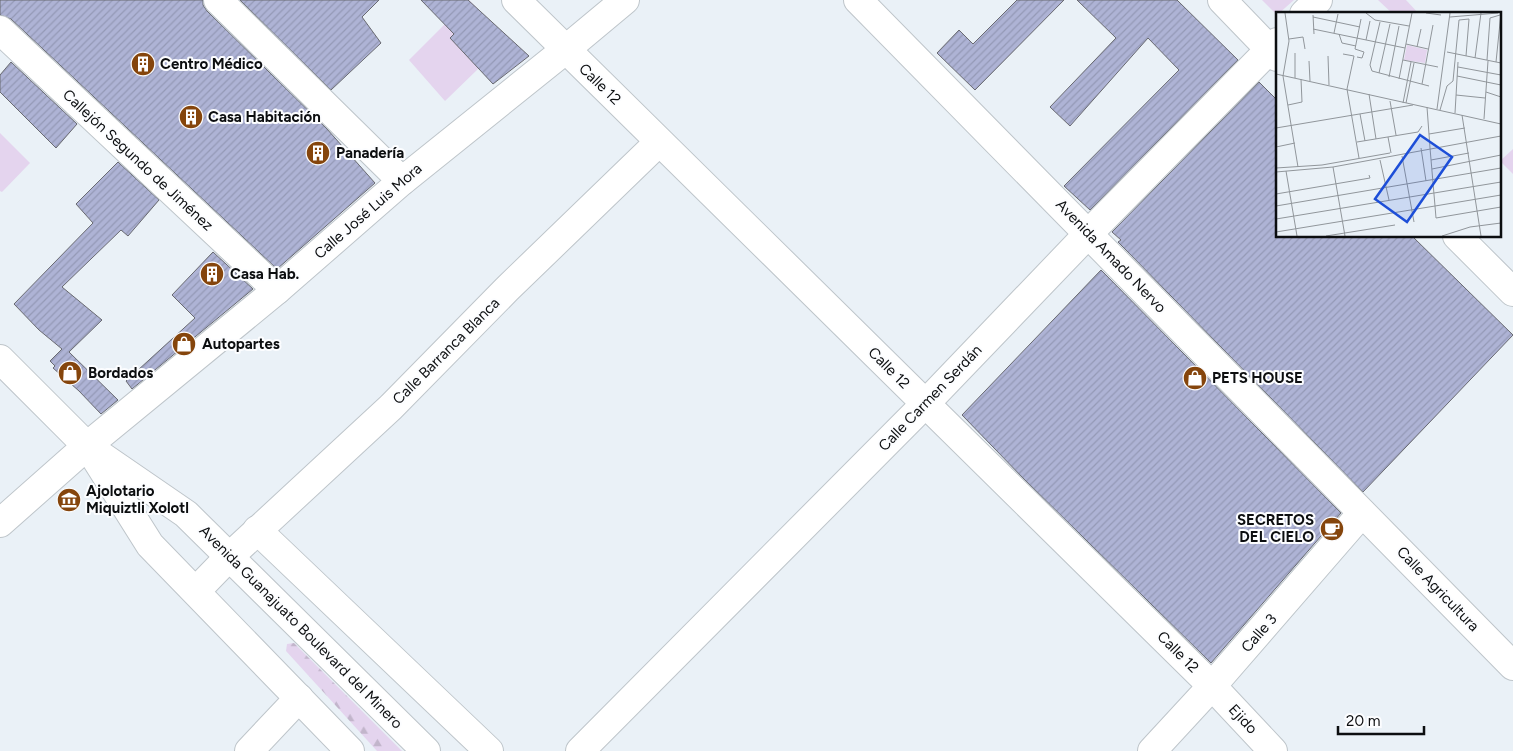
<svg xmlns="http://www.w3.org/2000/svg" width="1513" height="751" font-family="Figtree,sans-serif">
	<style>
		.green { fill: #e4d4ee }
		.forest { fill: url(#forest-firs) }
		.building { fill: url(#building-hatch); stroke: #696a71 }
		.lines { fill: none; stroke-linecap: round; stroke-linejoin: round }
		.minor-casing { stroke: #bec5ca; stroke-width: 30 }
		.tertiary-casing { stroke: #bec5ca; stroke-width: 30 }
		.primary-casing { stroke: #bec5ca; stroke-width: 30 }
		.minor { stroke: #fff; stroke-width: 28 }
		.tertiary { stroke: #fff; stroke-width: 28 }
		.primary { stroke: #fff; stroke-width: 28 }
		.labels { text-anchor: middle; stroke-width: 4; stroke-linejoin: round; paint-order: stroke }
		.poi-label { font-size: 15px; font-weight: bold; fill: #0c0e10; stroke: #fcfdff; text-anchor: start }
		.street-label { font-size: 15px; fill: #0c0e10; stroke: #fcfdff }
		.inset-road { fill: none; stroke: #91969b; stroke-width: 1 }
		.view { fill: #1d4ed8; fill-opacity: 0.15; stroke: #1d4ed8; stroke-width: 2.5 }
		.inset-edge { fill: none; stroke: #0c0e10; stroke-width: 2.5 }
	</style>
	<defs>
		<pattern id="forest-firs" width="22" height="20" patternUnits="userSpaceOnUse" patternTransform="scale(1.25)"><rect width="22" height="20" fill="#e4d4ee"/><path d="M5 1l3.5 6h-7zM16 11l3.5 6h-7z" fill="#c2b5cb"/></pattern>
		<pattern id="building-hatch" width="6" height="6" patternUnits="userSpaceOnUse" patternTransform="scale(1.25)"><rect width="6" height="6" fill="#aeb3d5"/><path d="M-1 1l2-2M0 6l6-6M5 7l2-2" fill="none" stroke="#9499b6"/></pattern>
	</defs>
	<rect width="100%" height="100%" fill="#eaf1f7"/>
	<g class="green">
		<polygon points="469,0 477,8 451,38 479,68 445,101 409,60"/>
		<polygon points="1262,0 1294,0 1277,15"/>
		<polygon points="1378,0 1406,0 1419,14 1393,14"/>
		<polygon points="0,133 30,163 2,192 0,191"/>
		<polygon points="1513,149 1513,174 1500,161"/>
	</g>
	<polygon class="forest" points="294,643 402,751 377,751 286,651 287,644"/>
	<g class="building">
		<polygon points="0,0 203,0 203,5 207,11 327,129 375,183 277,269 11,19 0,15"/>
		<polygon points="240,0 379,0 362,17 381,43 331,90"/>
		<polygon points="421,0 468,0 529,56 493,84 450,38 454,34"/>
		<polygon points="1017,0 1064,0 975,90 937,53 959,30 973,44"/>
		<polygon points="1077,0 1177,0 1238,60 1090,210 1064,186 1179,70 1148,38 1070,126 1050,107 1116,38"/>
		<polygon points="11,62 77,124 56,148 0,92 0,75"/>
		<polygon points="1259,82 1277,100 1277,236 1412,236 1513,335 1363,492 1123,247 1118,242 1121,240 1112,232"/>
		<polygon points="118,162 159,200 128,236 121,230 62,287 102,320 69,352 118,400 101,414 79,391 53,368 55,366 50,361 62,349 39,330 14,304 93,223 76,204"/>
		<polygon points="213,252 253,289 132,389 126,381 195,318 172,295"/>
		<polygon points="1101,270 1341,513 1211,663 1024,479 962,415"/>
	</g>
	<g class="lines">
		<g class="minor-casing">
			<g id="minor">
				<polyline points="218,0 402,181"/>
				<polyline points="516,0 1212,686 1273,751"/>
				<polyline points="858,0 1513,666"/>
				<polyline points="1222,0 1277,57"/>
				<polyline points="1304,14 1318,0"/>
				<polyline points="0,30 277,290"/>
				<polyline points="1457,236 1513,292"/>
				<polyline points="257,530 489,751"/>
				<polyline points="196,591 229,557 391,407 507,289 659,142"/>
				<polyline points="249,751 299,698"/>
				<polyline points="580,751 925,404 1089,233 1277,42"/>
				<polyline points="1152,751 1212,686 1362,513"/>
			</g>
		</g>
		<g class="tertiary-casing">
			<polyline id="tertiary" points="0,523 87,446"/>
		</g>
		<g class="primary-casing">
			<g id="primary">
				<polyline points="0,359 87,446 186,514 426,751"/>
				<polyline points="87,446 277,290 402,181 565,50 625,0"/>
				<polyline points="94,456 150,545 350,751"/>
			</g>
		</g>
		<use href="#minor" class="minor"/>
		<use href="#tertiary" class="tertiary"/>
		<use href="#primary" class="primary"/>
	</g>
	<defs>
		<g id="building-disc" transform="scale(1.25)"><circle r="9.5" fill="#85450c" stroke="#fcfdff"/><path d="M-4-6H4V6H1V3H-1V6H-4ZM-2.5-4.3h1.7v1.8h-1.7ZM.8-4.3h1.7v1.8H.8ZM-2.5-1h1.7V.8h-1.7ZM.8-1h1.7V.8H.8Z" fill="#fff"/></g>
		<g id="shop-disc" transform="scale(1.25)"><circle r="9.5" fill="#85450c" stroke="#fcfdff"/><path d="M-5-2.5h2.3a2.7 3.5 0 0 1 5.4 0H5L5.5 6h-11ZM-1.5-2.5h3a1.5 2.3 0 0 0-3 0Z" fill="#fff"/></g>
		<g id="museum-disc" transform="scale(1.25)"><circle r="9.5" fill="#85450c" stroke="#fcfdff"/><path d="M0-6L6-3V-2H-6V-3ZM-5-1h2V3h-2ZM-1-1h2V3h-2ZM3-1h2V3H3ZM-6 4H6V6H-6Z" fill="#fff"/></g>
		<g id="cafe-disc" transform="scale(1.25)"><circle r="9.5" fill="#85450c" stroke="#fcfdff"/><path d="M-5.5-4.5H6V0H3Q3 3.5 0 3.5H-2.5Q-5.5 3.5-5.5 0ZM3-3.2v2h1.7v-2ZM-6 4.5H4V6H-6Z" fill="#fff"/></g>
	</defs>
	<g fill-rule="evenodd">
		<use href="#building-disc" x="143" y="64"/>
		<use href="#building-disc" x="191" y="117"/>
		<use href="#building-disc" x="318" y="153"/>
		<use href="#building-disc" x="212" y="274"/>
		<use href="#shop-disc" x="184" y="344"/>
		<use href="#shop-disc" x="70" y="373"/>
		<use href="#shop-disc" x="1195" y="378"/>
		<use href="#museum-disc" x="69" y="500"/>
		<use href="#cafe-disc" x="1332" y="529"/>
	</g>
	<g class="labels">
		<g class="poi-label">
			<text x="160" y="69">Centro Médico</text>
			<text x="208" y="122">Casa Habitación</text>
			<text x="336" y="158">Panadería</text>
			<text x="230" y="279">Casa Hab.</text>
			<text x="202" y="349">Autopartes</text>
			<text x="88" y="378">Bordados</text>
			<text x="1212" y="383">PETS HOUSE</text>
			<text x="86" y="496">Ajolotario<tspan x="86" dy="17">Miquiztli Xolotl</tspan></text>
			<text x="1314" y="525" text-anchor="end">SECRETOS<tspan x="1314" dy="17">DEL CIELO</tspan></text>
		</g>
		<g class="street-label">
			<text transform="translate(600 84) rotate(44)" y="5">Calle 12</text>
			<text transform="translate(138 160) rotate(43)" y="5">Callejón Segundo de Jiménez</text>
			<text transform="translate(368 211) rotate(-41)" y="5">Calle José Luis Mora</text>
			<text transform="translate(1111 256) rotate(46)" y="5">Avenida Amado Nervo</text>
			<text transform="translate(446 351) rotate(-45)" y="5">Calle Barranca Blanca</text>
			<text transform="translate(889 368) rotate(45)" y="5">Calle 12</text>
			<text transform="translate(930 398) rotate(-46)" y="5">Calle Carmen Serdán</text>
			<text transform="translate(1438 589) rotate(46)" y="5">Calle Agricultura</text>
			<text transform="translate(301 627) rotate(45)" y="5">Avenida Guanajuato Boulevard del Minero</text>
			<text transform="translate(1259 633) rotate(-49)" y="5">Calle 3</text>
			<text transform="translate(1178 652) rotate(45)" y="5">Calle 12</text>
			<text transform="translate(1243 719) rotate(47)" y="5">Ejido</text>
		</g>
	</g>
	<g transform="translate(1276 12)">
		<rect width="225" height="225" fill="#eaf1f7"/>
		<path d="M131 33 151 38 149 51 128 48Z" fill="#e4d4ee"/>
		<path class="inset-road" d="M9 1 13 29 7 64 22 155M90 1 99 8 133 14M150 1 165 3M37 3 38 22M37 5 84 15M174 5 222 1M104 10 94 53 96 59 153 74M37 17 129 36M58 21 62 2M63 22 66 31 80 34M13 27 27 25 29 37M90 28 94 9M130 32 152 37M141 35 145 17M171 40 225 51M67 42 78 44 71 77 83 146M52 44 53 73M81 45 86 46 88 40 79 37 85 7M199 46 205 1M127 48 162 55M211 48 214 6 224 3M33 49 34 69M220 50 225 1M182 55 225 63M103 61 114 12M0 62 225 112M181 64 225 73M113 65 123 14M19 66V41M123 67 136 1M146 72 157 13M210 80 225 85M93 82 100 127M180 83 209 86M114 89 120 123M127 91 135 50M130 91 138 51M12 93 26 90 25 67M151 95 154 136M161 97 174 1M164 98 171 74 177 69 183 8 193 7 190 44M179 101 182 50M84 102 89 129M186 103 205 224M208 107 212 49M0 116 137 93M153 122 189 116M112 125 115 141M81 130 142 120 146 114M0 135 19 131M145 136 150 169M154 136 159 194 225 183M126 144 138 210M104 148 113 188M155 148 193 141M57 155 69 224M0 156 46 153 114 141M156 157 225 143M10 159 21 224M0 160 57 155 225 124M0 182 94 166 93 163M0 194 225 156M0 207 225 170M0 220 159 194 160 206 225 195M50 224 119 213M166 224 194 215 225 211"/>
		<path class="view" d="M144 123 176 145 131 210 99 187Z"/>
		<rect width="225" height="225" class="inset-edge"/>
	</g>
	<path d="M1338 726v8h86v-8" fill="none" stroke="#0c0e10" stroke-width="2.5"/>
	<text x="1346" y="726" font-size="15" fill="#0c0e10" stroke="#fcfdff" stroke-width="4" paint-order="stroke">20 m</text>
</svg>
